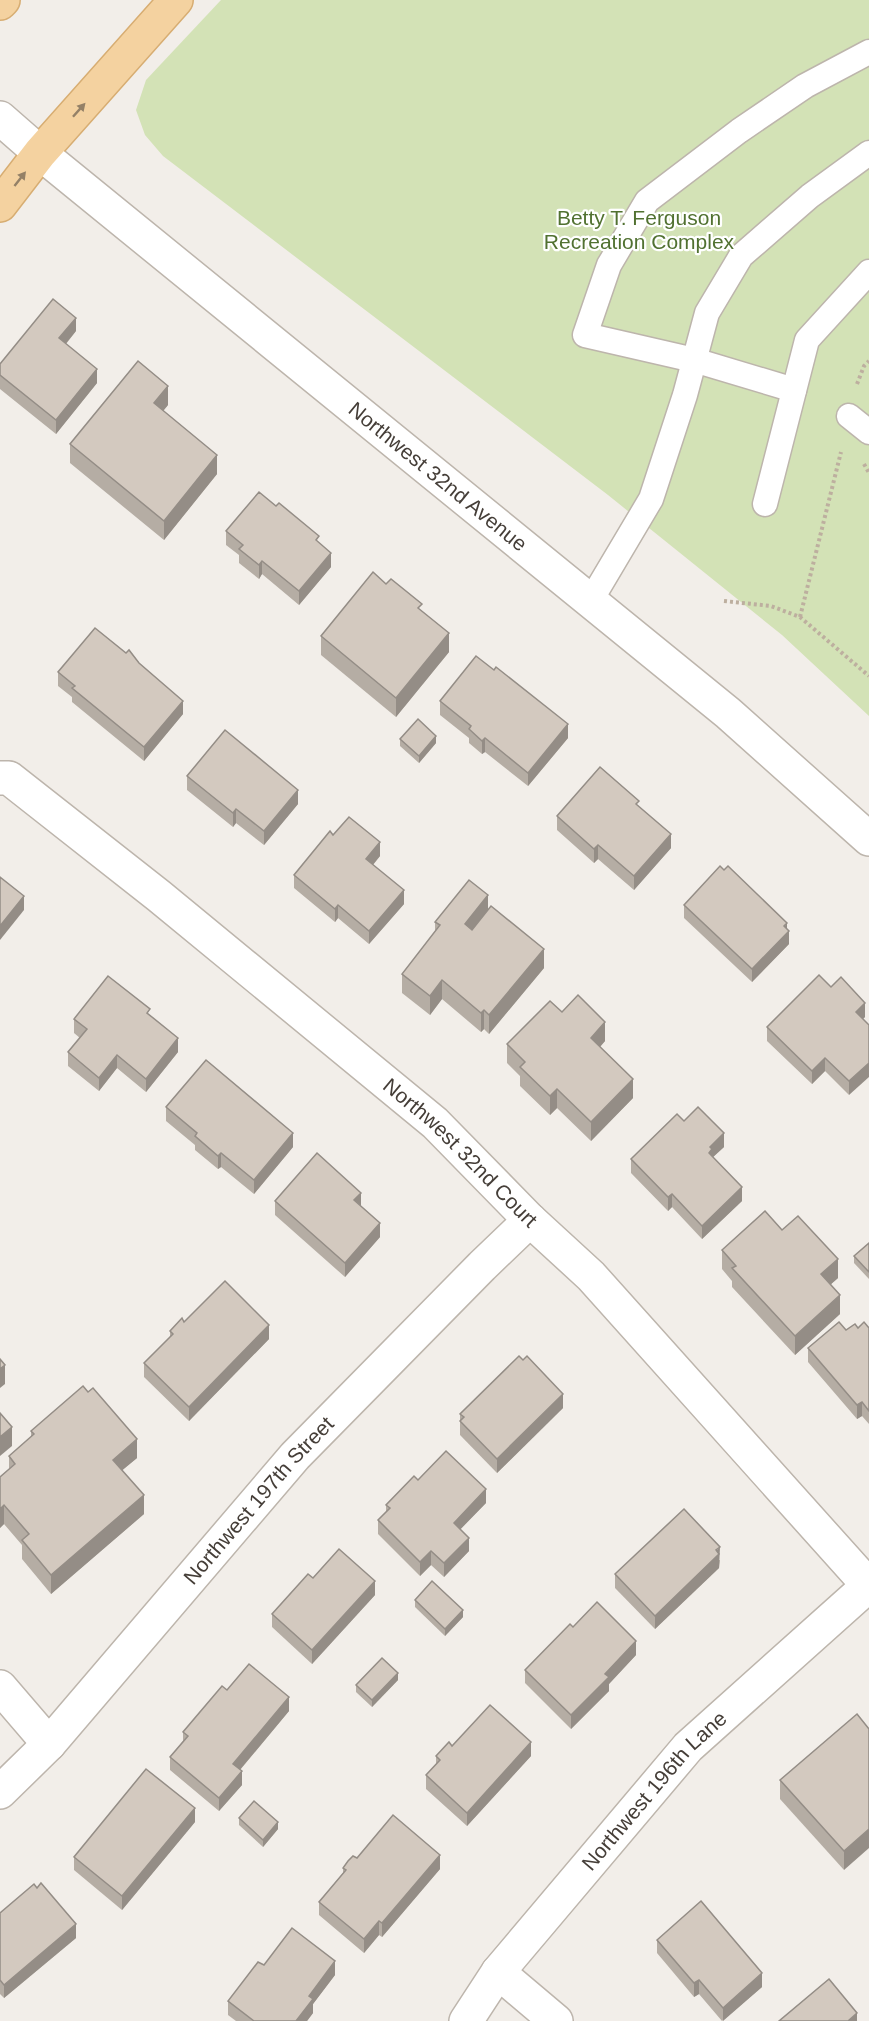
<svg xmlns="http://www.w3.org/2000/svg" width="869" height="2021" font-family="Helvetica,sans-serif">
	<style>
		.green { fill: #d3e2b6 }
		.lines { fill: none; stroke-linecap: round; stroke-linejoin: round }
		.service-casing { stroke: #bdb5ac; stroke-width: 27 }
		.minor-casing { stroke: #bdb5ac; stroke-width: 36 }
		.tertiary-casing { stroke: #bdb5ac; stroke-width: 36 }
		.primary-casing { stroke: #d7ad72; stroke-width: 36 }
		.path { stroke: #bdaf9f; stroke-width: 4; stroke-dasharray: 3 3; stroke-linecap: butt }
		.service { stroke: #fff; stroke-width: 24 }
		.minor { stroke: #fff; stroke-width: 33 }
		.tertiary { stroke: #fff; stroke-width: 33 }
		.primary { stroke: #f4d2a0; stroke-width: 33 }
		.wall { fill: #b5ada4 }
		.shaded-wall { fill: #948d86 }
		.building { fill: #d3c9bf; stroke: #948d86; stroke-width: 1.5 }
		.oneway { fill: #948167 }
		.labels { text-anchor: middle; stroke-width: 4.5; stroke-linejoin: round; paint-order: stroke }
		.park-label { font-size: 21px; fill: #517131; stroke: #fff }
		.street-label { font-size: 21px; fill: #453e38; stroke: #fff }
	</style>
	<rect width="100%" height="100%" fill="#f2eee9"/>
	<polygon class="green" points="221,0 869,0 869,716 782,635 608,495 163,156 145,135 136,110 146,80"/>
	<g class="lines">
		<g class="service-casing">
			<g id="service">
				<polyline points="794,390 694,360 585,335 609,265 647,201 739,131 805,86 869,52"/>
				<polyline points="849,416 869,432"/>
				<polyline points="765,504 807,340 869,272"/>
				<polyline points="591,600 651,499 685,395 707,313 741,256 810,196 869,153"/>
			</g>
		</g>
		<g class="minor-casing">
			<g id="minor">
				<path id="s1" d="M0 778H9L159 896 435 1123 530 1220 591 1276 869 1586"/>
				<polyline points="0,1687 49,1744"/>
				<path id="s2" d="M0 1792 49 1744 295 1456 482 1266 530 1220"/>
				<polyline points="498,1972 556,2021"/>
				<path id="s3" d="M466 2021 498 1972 688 1747 869 1585"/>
			</g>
		</g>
		<g class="tertiary-casing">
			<g id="tertiary">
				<path id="s4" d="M0 118 40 153 728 713 869 839"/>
			</g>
		</g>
		<g class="primary-casing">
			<g id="primary">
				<polyline points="0,3 3,0"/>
				<polyline points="0,205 40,153 176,0"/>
			</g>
		</g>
		<g class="path">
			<polyline points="857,384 864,366 869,361"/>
			<polyline points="864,464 869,473"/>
			<polyline points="724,601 771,606 800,617 869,676"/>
			<polyline points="800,617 841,452"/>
		</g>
		<use href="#service" class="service"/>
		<use href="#minor" class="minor"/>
		<use href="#tertiary" class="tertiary"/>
		<use href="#primary" class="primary"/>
	</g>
	<g class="wall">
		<polygon points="76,331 66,344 97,383 56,434 0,389 0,364"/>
		<polygon points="168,405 163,411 217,474 164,540 70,463 70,444"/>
		<polygon points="226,531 319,543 331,567 299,605 262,574 259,579 239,563 239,555 226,545"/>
		<polygon points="422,612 449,652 396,717 321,655 321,636"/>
		<polygon points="58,672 183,714 144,761 72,702 72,697 58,686"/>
		<polygon points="440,701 568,738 528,786 485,752 482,754 469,743 469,738 440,715"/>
		<polygon points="400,739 436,743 419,763 400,746"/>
		<polygon points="187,776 298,804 264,845 236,823 233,827 187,790"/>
		<polygon points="639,807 671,848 634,890 598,859 594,863 557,830 557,816"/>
		<polygon points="333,835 380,856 373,865 404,904 369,944 338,918 335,922 294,888 294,875"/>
		<polygon points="684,905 787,929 789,944 752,982 684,918"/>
		<polygon points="488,910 544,968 489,1034 484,1029 481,1032 442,999 430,1015 402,993 402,974 435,932 435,922"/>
		<polygon points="831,987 865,1017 863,1019 849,1095 825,1071 812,1084 767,1041 767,1027"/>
		<polygon points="562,1012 605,1041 600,1047 633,1098 591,1141 557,1108 550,1115 520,1086 520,1076 507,1063 507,1044"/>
		<polygon points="150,1015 178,1052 146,1092 117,1068 99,1091 68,1066 68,1052 80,1038 74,1033 74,1019"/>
		<polygon points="166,1107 293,1147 254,1194 221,1167 218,1169 195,1150 195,1145 166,1121"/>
		<polygon points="684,1121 724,1147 713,1157 742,1201 702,1239 672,1207 668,1211 631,1173 631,1159"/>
		<polygon points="275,1201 380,1237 345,1277 275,1215"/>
		<polygon points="869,1243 869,1279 854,1263 854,1256"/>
		<polygon points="722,1250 838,1278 831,1284 840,1314 795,1355 732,1287 732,1281 722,1269"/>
		<polygon points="858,1328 869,1328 869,1424 862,1416 857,1419 808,1362 808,1348 846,1330"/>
		<polygon points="170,1331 269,1339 189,1421 144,1377 144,1363 170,1338"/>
		<polygon points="563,1408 497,1473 460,1435 460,1414"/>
		<polygon points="31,1431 137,1458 122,1470 144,1514 51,1594 22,1559 22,1545 4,1524 0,1528 0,1477 9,1469 9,1456 31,1437"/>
		<polygon points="418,1480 486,1503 460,1529 469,1551 444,1577 431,1565 420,1576 378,1534 378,1520 386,1512 386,1505"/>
		<polygon points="720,1560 719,1568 655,1629 615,1588 615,1574"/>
		<polygon points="313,1578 375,1595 312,1664 272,1627 272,1614"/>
		<polygon points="415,1600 463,1617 445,1636 415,1607"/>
		<polygon points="573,1627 636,1655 609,1684 609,1691 571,1729 525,1683 525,1670"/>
		<polygon points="398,1680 372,1707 356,1692 356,1685"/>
		<polygon points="227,1690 289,1711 240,1770 242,1785 219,1811 170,1770 170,1757 183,1741 183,1732"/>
		<polygon points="869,1729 844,1870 780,1799 780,1780"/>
		<polygon points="452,1746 531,1756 467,1826 426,1789 426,1775 436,1764 436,1756"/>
		<polygon points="239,1818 278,1829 263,1847 239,1825"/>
		<polygon points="195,1822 122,1910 74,1870 74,1857"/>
		<polygon points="357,1858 440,1869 382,1937 379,1935 364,1953 319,1915 319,1902 343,1873 343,1868"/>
		<polygon points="0,1913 76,1938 4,1998 0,1994"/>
		<polygon points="657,1940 762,1987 722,2021 699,1994 694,1997 657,1953"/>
		<polygon points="264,1965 335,1975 313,2004 313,2013 307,2021 236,2021 228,2015 228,2001"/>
	</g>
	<g class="shaded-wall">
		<polygon points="76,318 76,331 59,352 59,338"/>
		<polygon points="97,369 97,383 56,434 56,420"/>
		<polygon points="168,386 168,405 154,422 154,403"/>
		<polygon points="217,455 217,474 164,540 164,521"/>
		<polygon points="331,553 331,567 299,605 299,591"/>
		<polygon points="262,561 262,574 259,579 259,565"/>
		<polygon points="449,633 449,652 396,717 396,698"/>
		<polygon points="183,701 183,714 144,761 144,747"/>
		<polygon points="568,724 568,738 528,786 528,773"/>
		<polygon points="436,736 436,743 419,763 419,756"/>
		<polygon points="485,738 485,752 482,754 482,741"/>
		<polygon points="298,790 298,804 264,845 264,831"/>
		<polygon points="236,809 236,823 233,827 233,813"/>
		<polygon points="671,834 671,848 634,890 634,876"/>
		<polygon points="380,842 380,856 366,873 366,859"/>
		<polygon points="598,845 598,859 594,863 594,849"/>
		<polygon points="404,890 404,904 369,944 369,931"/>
		<polygon points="488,895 488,914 465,943 465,924"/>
		<polygon points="24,896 24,910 0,940 0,926"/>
		<polygon points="338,905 338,918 335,922 335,909"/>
		<polygon points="787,923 787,932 789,931 789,944 752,982 752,969"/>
		<polygon points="544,949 544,968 489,1034 489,1015"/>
		<polygon points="442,980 442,999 430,1015 430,996"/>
		<polygon points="865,1003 865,1017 856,1025 856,1012"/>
		<polygon points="484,1010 484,1029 481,1032 481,1013"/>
		<polygon points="605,1022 605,1041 591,1057 591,1038"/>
		<polygon points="178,1038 178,1052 146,1092 146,1079"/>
		<polygon points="117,1055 117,1068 99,1091 99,1078"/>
		<polygon points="825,1058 825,1071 812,1084 812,1071"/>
		<polygon points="869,1063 869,1077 849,1095 849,1081"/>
		<polygon points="633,1079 633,1098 591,1141 591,1122"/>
		<polygon points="557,1089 557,1108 550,1115 550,1096"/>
		<polygon points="293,1133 293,1147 254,1194 254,1180"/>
		<polygon points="724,1133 724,1147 712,1158 709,1153 710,1147"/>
		<polygon points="221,1153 221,1167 218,1169 218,1156"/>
		<polygon points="742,1187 742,1201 702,1239 702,1226"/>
		<polygon points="361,1193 361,1206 354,1200"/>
		<polygon points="672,1194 672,1207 668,1211 668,1197"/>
		<polygon points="380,1223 380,1237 345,1277 345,1263"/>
		<polygon points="838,1259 838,1278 821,1293 821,1274"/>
		<polygon points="840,1295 840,1314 795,1355 795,1336"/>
		<polygon points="269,1325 269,1339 189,1421 189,1407"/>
		<polygon points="5,1365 5,1384 0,1388 0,1369"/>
		<polygon points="563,1394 563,1408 497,1473 497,1459"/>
		<polygon points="862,1402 862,1416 857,1419 857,1405"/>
		<polygon points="12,1427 12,1446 0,1456 0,1437"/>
		<polygon points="137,1439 137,1458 113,1478 113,1460"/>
		<polygon points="486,1489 486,1503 454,1536 454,1523"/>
		<polygon points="144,1495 144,1514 51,1594 51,1575"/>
		<polygon points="4,1505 4,1524 0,1528 0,1509"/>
		<polygon points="469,1538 469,1551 444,1577 444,1563"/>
		<polygon points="720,1547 719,1568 655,1629 655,1616"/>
		<polygon points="431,1551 431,1565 420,1576 420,1562"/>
		<polygon points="375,1581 375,1595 312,1664 312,1650"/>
		<polygon points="463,1610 463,1617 445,1636 445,1629"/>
		<polygon points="636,1641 636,1655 609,1684 609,1691 571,1729 571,1715 605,1674"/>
		<polygon points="398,1673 398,1680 372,1707 372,1700"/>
		<polygon points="289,1697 289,1711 233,1778 233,1764"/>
		<polygon points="531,1742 531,1756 467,1826 467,1813"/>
		<polygon points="242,1771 242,1785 219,1811 219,1798"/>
		<polygon points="195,1808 195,1822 122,1910 122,1896"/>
		<polygon points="278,1822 278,1829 263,1847 263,1840"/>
		<polygon points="869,1829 869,1848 844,1870 844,1851"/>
		<polygon points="440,1855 440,1869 382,1937 382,1923"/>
		<polygon points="379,1921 379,1935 364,1953 364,1939"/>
		<polygon points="76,1924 76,1938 4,1998 4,1985"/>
		<polygon points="335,1961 335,1975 313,2004 313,2013 307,2021 296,2021 309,1996"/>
		<polygon points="762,1973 762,1987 723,2021 723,2008"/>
		<polygon points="699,1980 699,1994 694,1997 694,1983"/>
		<polygon points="857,2013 857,2021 848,2021"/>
	</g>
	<g class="building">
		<polygon points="53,299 76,318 59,338 97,369 56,420 0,375 0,364"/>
		<polygon points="138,361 168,386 154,403 217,455 164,521 70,444"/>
		<polygon points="259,492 276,506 279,503 319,536 316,540 331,553 299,591 262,561 259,565 239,549 243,545 226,531"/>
		<polygon points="373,572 386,584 391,579 422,604 418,608 449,633 396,698 321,636"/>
		<polygon points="95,628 126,653 129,650 139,663 183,701 144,747 72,688 75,686 58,672"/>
		<polygon points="476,656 494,670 496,667 568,724 528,773 485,738 482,741 469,729 471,726 440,701"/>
		<polygon points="418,719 436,736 419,756 400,739"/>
		<polygon points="225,730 298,790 264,831 236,809 233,813 187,776"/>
		<polygon points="600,767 639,801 636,804 671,834 634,876 598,845 594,849 557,816"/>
		<polygon points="349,817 380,842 366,859 404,890 369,931 338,905 335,909 294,875 330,831 333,835"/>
		<polygon points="720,866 724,870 728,866 787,923 784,926 789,931 752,969 684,905"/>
		<polygon points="0,877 24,896 0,926"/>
		<polygon points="469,880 488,895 465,924 472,930 491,906 544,949 489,1015 484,1010 481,1013 442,980 430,996 402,974 440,925 435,922"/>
		<polygon points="819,975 831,987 841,977 865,1003 856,1012 869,1025 869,1063 849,1081 825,1058 812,1071 767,1027"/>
		<polygon points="108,976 150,1009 147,1013 178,1038 146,1079 117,1055 99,1078 68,1052 87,1029 74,1019"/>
		<polygon points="578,995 605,1022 591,1038 633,1079 591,1122 557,1089 550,1096 520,1067 525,1062 507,1044 550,1001 562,1012"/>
		<polygon points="206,1060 293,1133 254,1180 221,1153 218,1156 195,1136 197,1133 166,1107"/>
		<polygon points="698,1107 724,1133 710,1147 712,1149 709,1153 742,1187 702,1226 672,1194 668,1197 631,1159 677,1114 684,1121"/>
		<polygon points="317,1153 361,1193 354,1200 380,1223 345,1263 275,1201"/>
		<polygon points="765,1211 782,1230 798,1216 838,1259 821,1274 840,1295 795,1336 732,1268 736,1266 722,1250"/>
		<polygon points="869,1243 869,1272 854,1256"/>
		<polygon points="225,1281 269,1325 189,1407 144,1363 173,1334 170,1331 182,1318 184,1322"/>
		<polygon points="839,1322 846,1330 855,1324 858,1328 864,1322 869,1328 869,1411 862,1402 857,1405 808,1348"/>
		<polygon points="519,1356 523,1360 527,1356 563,1394 497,1459 460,1421 464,1417 460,1414"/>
		<polygon points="0,1359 5,1365 0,1369"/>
		<polygon points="83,1386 88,1392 93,1388 137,1439 113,1460 144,1495 51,1575 22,1540 29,1534 4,1505 0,1509 0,1477 15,1464 9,1456 34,1434 31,1431"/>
		<polygon points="0,1413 12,1427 0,1437"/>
		<polygon points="446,1451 486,1489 454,1523 469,1538 444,1563 431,1551 420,1562 378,1520 390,1508 386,1505 414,1476 418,1480"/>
		<polygon points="684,1509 720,1547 716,1550 719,1554 655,1616 615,1574"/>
		<polygon points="339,1549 375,1581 312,1650 272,1614 308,1574 313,1578"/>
		<polygon points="432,1581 463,1610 445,1629 415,1600"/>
		<polygon points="597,1602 636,1641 605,1674 609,1677 571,1715 525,1670 570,1624 573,1627"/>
		<polygon points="382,1658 398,1673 372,1700 356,1685"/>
		<polygon points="249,1664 289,1697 233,1764 242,1771 219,1798 170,1757 188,1736 183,1732 222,1686 227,1690"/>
		<polygon points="490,1705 531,1742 467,1813 426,1775 440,1760 436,1756 449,1742 452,1746"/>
		<polygon points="857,1714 869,1729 869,1829 844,1851 780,1780"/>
		<polygon points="146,1769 195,1808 122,1896 74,1857"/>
		<polygon points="254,1801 278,1822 263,1840 239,1818"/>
		<polygon points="393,1815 440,1855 382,1923 379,1921 364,1939 319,1902 346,1870 343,1868 348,1861 353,1856 357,1858"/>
		<polygon points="41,1883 76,1924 4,1985 0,1980 0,1913 34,1884 37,1888"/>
		<polygon points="701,1901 762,1973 723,2008 699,1980 694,1983 657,1940"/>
		<polygon points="292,1928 335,1961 309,1996 313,1999 296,2021 254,2021 228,2001 258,1962 264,1965"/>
		<polygon points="829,1979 857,2013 848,2021 779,2021"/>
	</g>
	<defs><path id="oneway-solid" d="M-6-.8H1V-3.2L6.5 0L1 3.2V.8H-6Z" transform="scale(1.5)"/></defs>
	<g class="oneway">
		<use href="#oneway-solid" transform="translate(79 110) rotate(-48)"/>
		<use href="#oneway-solid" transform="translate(20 179) rotate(-52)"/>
	</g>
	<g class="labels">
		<g class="park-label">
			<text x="639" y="225">Betty T. Ferguson<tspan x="639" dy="24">Recreation Complex</tspan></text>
		</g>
		<g class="street-label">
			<text dy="7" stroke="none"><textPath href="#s4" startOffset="566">Northwest 32nd Avenue</textPath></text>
			<text dy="7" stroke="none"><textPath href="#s1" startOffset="596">Northwest 32nd Court</textPath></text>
			<text dy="7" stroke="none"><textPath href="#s2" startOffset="390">Northwest 197th Street</textPath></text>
			<text dy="7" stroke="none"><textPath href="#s3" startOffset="298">Northwest 196th Lane</textPath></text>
		</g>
	</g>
</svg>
